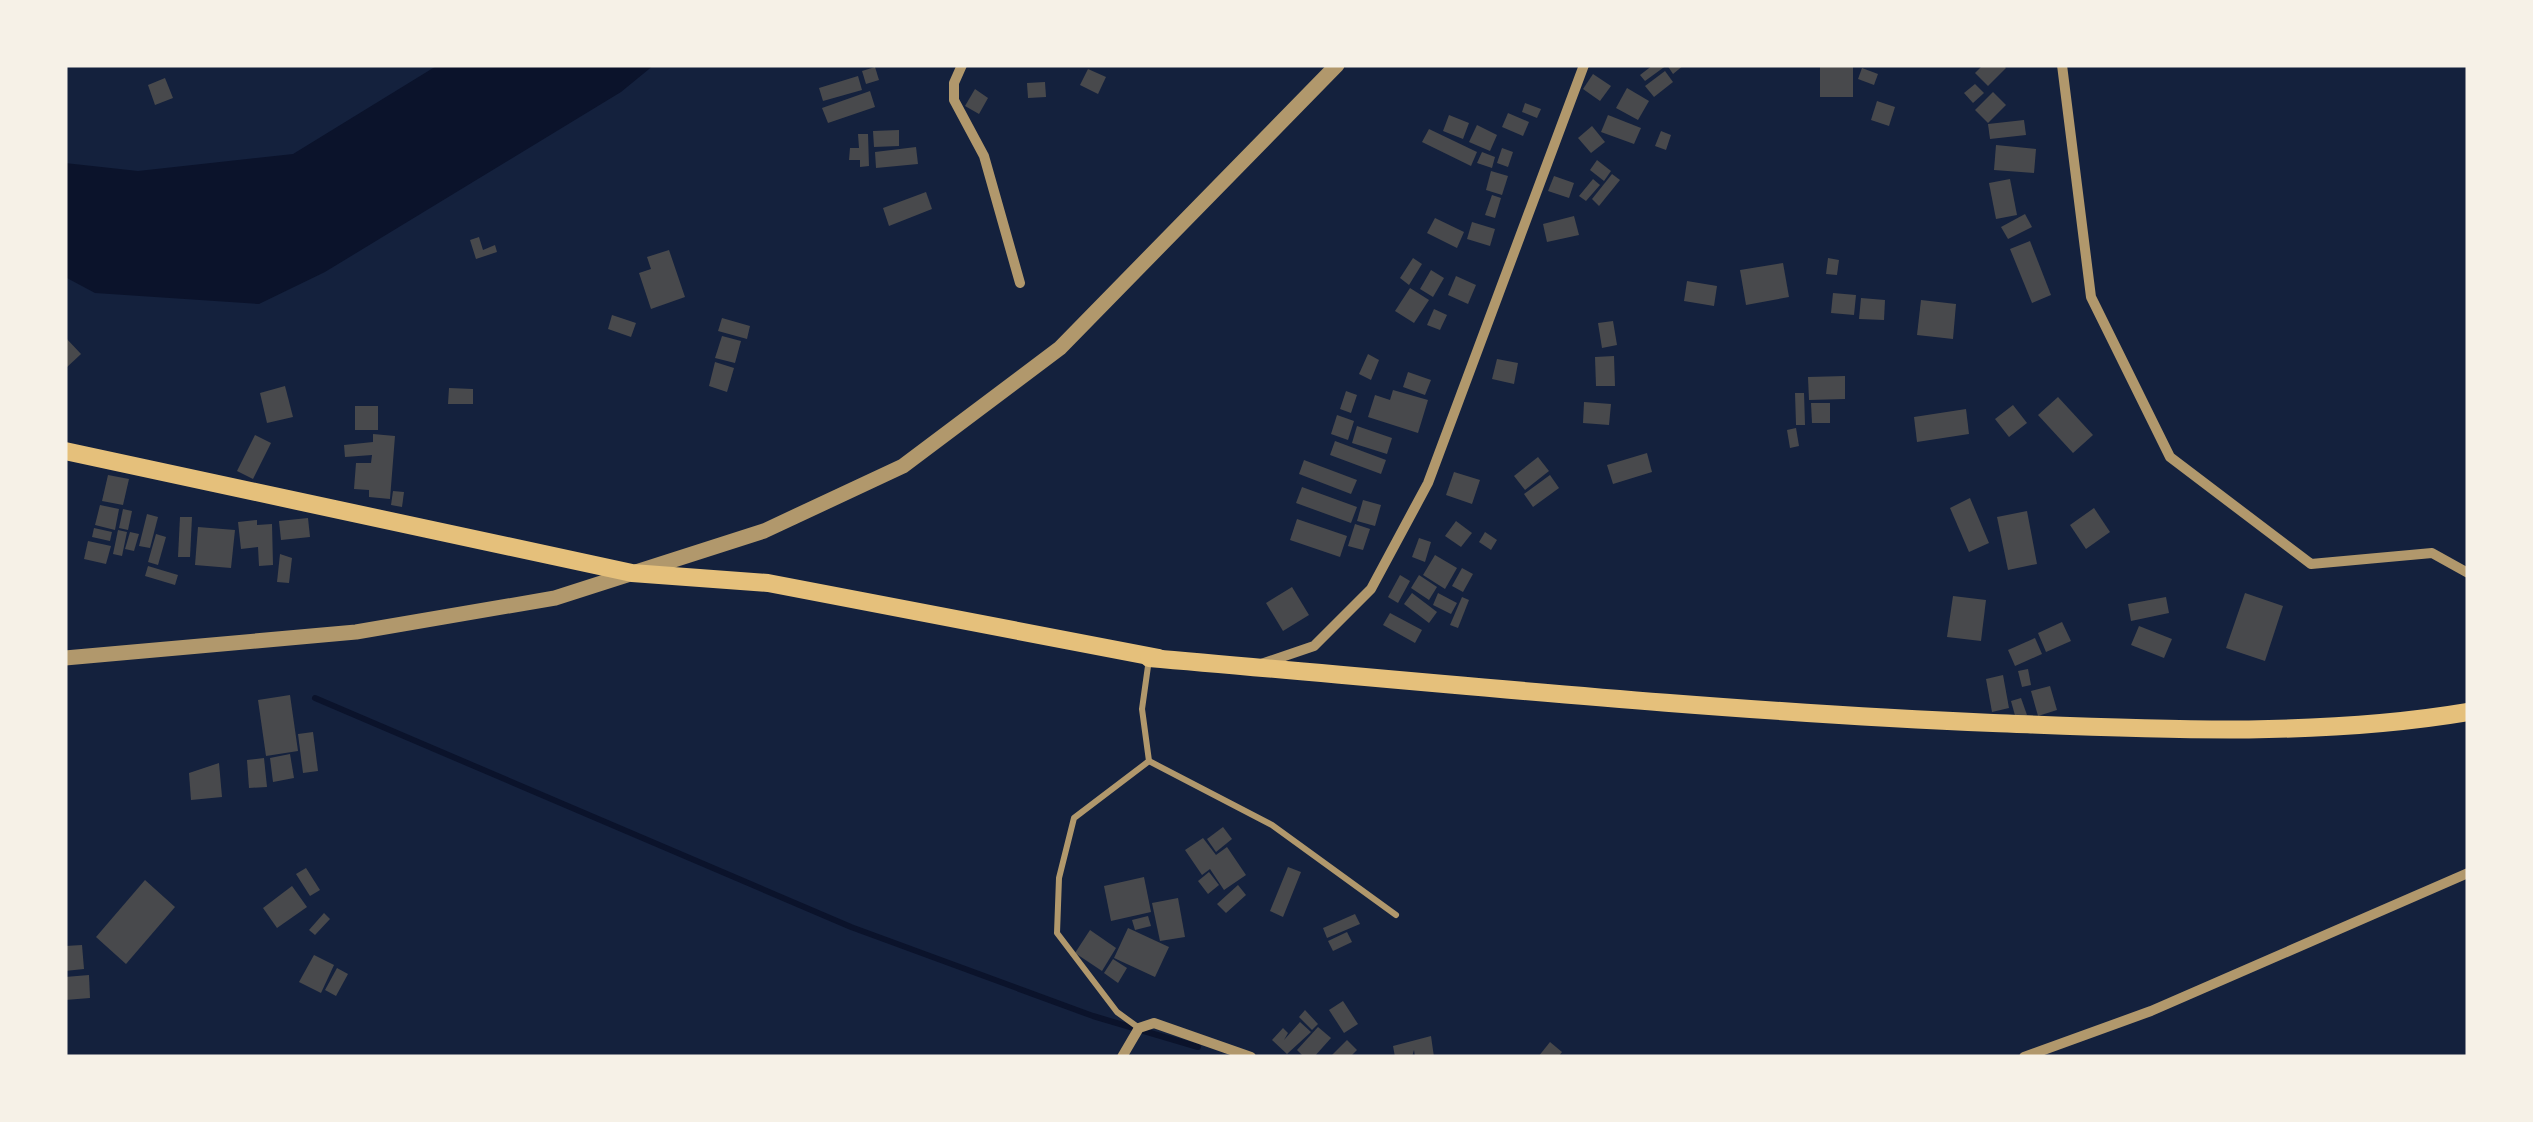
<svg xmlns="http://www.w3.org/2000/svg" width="2533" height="1122" font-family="'Alegreya Sans',sans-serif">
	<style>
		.water { fill: #0b132b }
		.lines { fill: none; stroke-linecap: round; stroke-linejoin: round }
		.stream { stroke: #0b132b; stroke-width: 6 }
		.building { fill: #48494c }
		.service { stroke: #b1986c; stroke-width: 6 }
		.minor { stroke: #b1986c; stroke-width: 10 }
		.tertiary { stroke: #b1986c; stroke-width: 15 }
		.secondary { stroke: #e5c07b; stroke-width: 18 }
	</style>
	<rect width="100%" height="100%" fill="#14213d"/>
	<polygon class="water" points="438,65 654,65 621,92 325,272 259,304 95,293 65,277 65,163 138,171 293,154"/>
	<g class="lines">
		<polyline class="stream" points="315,698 851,927 1093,1016 1198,1047"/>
	</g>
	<g class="building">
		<polygon points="1653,65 1684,65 1673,74 1667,65 1645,81 1640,75"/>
		<polygon points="1983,65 2003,65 2006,68 1988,86 1975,73"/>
		<polygon points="875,67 879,80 866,84 862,71"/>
		<rect x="1820" y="67" width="33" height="30"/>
		<polygon points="1862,68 1878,74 1874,85 1858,79"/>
		<polygon points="1088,69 1106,77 1098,94 1080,85"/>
		<polygon points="1665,71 1673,82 1654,97 1645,86"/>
		<polygon points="1593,74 1611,86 1600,101 1583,89"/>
		<polygon points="858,76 862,90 823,101 819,88"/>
		<polygon points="165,78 173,98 155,105 148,85"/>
		<polygon points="1045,82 1046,97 1028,98 1027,83"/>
		<polygon points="1975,84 1984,93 1973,103 1964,93"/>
		<polygon points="1627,88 1649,101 1638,120 1616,108"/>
		<polygon points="975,89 988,98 979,114 965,106"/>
		<polygon points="870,91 875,107 828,123 822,108"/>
		<polygon points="1993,92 2006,105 1988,123 1975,110"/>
		<polygon points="1877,101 1895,107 1889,126 1871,120"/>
		<polygon points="1525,103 1541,109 1537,118 1522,112"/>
		<polygon points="1508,113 1529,122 1523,136 1502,127"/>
		<polygon points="1449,115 1469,123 1463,139 1443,131"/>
		<polygon points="1608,115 1641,128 1634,144 1601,132"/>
		<polygon points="2024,120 2026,135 1990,139 1988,124"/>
		<polygon points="1477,125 1497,135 1490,151 1469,142"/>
		<polygon points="1592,126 1605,142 1591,153 1578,138"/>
		<polygon points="1429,129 1477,152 1471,166 1422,142"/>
		<polygon points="899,130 899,146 874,147 873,131"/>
		<polygon points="1661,131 1671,135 1666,150 1655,146"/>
		<polygon points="858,134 868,134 869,166 860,167 860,160 849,160 850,148 859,148"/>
		<polygon points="1996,145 2036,149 2034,173 1994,170"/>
		<polygon points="916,147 918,164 876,168 875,152"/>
		<polygon points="1502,148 1513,152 1508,167 1497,163"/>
		<polygon points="1482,152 1495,157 1492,168 1477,163"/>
		<polygon points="1597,160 1611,171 1604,181 1590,170"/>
		<polygon points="1491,171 1508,176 1502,195 1486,190"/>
		<polygon points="1612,174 1620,180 1599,206 1592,199"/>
		<polygon points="1554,176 1574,183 1569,198 1548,191"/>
		<polygon points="1593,179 1600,185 1586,201 1579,196"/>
		<polygon points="2010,179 2017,215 1996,219 1989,183"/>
		<polygon points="926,192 932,209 889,226 883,208"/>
		<polygon points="1492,195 1501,198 1495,218 1485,215"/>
		<polygon points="2025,214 2032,227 2008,239 2001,227"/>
		<polygon points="1574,216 1579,235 1547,242 1543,224"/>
		<polygon points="1435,218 1464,232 1457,248 1427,233"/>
		<polygon points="1472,222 1495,229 1490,246 1467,239"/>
		<polygon points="479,237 483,250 495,245 497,252 476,259 470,240"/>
		<polygon points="2030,241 2051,295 2032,303 2010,249"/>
		<polygon points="669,250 685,297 651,309 639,273 651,269 647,257"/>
		<polygon points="1413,258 1422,264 1409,285 1400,278"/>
		<polygon points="1828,258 1839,260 1837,275 1826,274"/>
		<polygon points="1783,263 1789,297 1746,305 1740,270"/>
		<polygon points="1431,270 1444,278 1433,297 1420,289"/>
		<polygon points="1456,276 1476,285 1468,304 1448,295"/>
		<polygon points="1687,281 1717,286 1714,306 1684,301"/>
		<polygon points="1410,288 1429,300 1414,323 1395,311"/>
		<polygon points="1833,293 1856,295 1854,315 1831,313"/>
		<polygon points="1861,298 1885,300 1884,320 1859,319"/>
		<polygon points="1921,300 1956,304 1953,339 1917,335"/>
		<polygon points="1434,309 1447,315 1440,330 1427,325"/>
		<polygon points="612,315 636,323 631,337 608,329"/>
		<polygon points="722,318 750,326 747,339 718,331"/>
		<polygon points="1613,321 1617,345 1602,348 1598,323"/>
		<polygon points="722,336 741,341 735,363 715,358"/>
		<polygon points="65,337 81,354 65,369"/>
		<polygon points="1368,354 1379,360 1371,380 1359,374"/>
		<polygon points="1614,356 1615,386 1596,386 1595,357"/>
		<polygon points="1497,359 1518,363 1514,384 1492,379"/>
		<polygon points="715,362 734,368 727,392 709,386"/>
		<polygon points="1408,372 1431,380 1425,395 1403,387"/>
		<polygon points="1845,376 1845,399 1809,400 1808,377"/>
		<polygon points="285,386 293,417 267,423 260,393"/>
		<polygon points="449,388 473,389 473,404 448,404"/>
		<polygon points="1393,390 1428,400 1418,433 1368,417 1375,395 1390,400"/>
		<polygon points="1346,391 1357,395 1351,413 1340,409"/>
		<polygon points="1795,393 1804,393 1805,425 1796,425"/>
		<polygon points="2058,397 2093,435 2073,453 2038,415"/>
		<polygon points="1584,402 1611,404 1609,425 1583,423"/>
		<polygon points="1811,403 1830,403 1830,423 1812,423"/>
		<polygon points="2013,405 2027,423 2009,437 1995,419"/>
		<rect x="355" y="406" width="23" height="24"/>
		<polygon points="1966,409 1969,434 1917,442 1914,417"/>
		<polygon points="1337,415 1354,421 1348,440 1331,434"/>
		<polygon points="1357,426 1392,438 1387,454 1352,443"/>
		<polygon points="1796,428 1799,446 1790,448 1787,430"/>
		<polygon points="373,434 395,436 390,499 369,497 369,490 354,489 356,463 371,463 372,455 345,457 344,445 373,442"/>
		<polygon points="255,435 271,443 253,479 237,471"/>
		<polygon points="1335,441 1386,460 1381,474 1330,455"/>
		<polygon points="1647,453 1652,472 1613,484 1607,465"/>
		<polygon points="1538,457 1549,471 1525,490 1514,476"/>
		<polygon points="1304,460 1357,480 1351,494 1299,474"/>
		<polygon points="1454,472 1480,480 1472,504 1446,495"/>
		<polygon points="108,475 129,479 123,505 102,501"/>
		<polygon points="1550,475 1559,488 1533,507 1524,494"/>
		<polygon points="1302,487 1357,507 1351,523 1296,503"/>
		<polygon points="393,491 404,492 402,507 391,505"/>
		<polygon points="1970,498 1989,543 1969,552 1950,508"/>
		<polygon points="1363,500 1381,505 1375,526 1357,521"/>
		<polygon points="100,505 119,509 115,530 95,525"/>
		<polygon points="2094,508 2110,532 2086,549 2070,525"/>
		<polygon points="123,509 132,511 128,530 119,528"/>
		<polygon points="2027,511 2037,564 2008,570 1997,517"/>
		<polygon points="147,514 158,517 150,548 139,546"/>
		<polygon points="180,517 192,517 190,557 178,557"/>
		<polygon points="308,518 310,537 281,540 279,521"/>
		<polygon points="1297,519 1347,536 1340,557 1290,540"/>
		<polygon points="257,520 257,525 272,524 273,565 259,566 258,547 241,549 238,522"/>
		<polygon points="1456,521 1472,533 1461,547 1445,536"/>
		<polygon points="1355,524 1370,529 1363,550 1348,546"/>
		<polygon points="198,527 235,530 231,568 195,565"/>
		<polygon points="94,528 112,532 110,541 92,537"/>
		<polygon points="118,530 127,532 122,556 113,554"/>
		<polygon points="130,532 139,534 134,551 125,549"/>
		<polygon points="1485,532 1497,540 1491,550 1479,542"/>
		<polygon points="156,534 166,537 158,565 148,562"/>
		<polygon points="1419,538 1431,542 1425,562 1412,557"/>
		<polygon points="88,541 111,546 106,564 84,559"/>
		<polygon points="280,554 292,558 289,583 277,582"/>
		<polygon points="1435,555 1457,568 1445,589 1423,575"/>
		<polygon points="148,566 178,575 175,585 145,576"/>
		<polygon points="1462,568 1473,574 1463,592 1452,586"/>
		<polygon points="1400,575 1410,581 1398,603 1388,597"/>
		<polygon points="1419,575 1437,587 1429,600 1411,588"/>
		<polygon points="1292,587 1309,615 1283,631 1266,603"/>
		<polygon points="1412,593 1437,612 1429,623 1404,604"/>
		<polygon points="1438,593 1457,603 1451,614 1433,605"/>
		<polygon points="2245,593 2283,606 2265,661 2226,648"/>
		<polygon points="1953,596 1986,600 1981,641 1947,637"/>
		<polygon points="1462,597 1469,600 1458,628 1450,625"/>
		<polygon points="2166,597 2169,613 2131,621 2128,604"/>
		<polygon points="1390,613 1422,630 1415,643 1383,625"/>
		<polygon points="2062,622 2071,641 2046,652 2038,633"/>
		<polygon points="2139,626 2172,639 2164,658 2131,645"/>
		<polygon points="2035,638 2042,654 2015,666 2008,650"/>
		<polygon points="2028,669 2031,685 2022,687 2018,671"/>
		<polygon points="2003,675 2009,708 1992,712 1986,679"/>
		<polygon points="2050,686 2057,710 2038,716 2031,691"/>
		<polygon points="290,695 298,751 266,756 258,700"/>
		<polygon points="2021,698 2027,715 2016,719 2011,701"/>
		<polygon points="313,732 318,771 303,773 298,734"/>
		<polygon points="290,754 294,778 273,782 270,758"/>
		<polygon points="264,758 267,787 249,788 247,760"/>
		<polygon points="219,763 222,797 191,800 189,773"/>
		<polygon points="1223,827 1232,839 1216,852 1207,839"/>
		<polygon points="1203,838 1216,855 1227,847 1246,875 1224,890 1210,869 1202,875 1185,850"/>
		<polygon points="1288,867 1301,872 1283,917 1270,911"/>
		<polygon points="306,868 320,890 310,896 296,874"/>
		<polygon points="1209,872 1219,885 1208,894 1198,881"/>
		<polygon points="1144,877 1151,912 1111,921 1104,886"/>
		<polygon points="145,880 175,907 126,964 96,937"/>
		<polygon points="1238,885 1246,895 1226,913 1217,904"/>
		<polygon points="292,886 307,907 277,928 263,908"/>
		<polygon points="1178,898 1185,937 1160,941 1152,903"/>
		<polygon points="324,913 330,919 315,935 309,930"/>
		<polygon points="1355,914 1360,924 1327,938 1323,928"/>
		<polygon points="1148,916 1151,926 1135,930 1132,920"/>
		<polygon points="1128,928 1169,947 1155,977 1114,958"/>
		<polygon points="1090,930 1116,948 1102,971 1075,953"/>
		<polygon points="1347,932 1352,942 1333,951 1328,941"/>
		<polygon points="82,945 84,969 65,971 65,946"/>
		<polygon points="314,955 334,965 321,993 299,982"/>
		<polygon points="1113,959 1127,968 1118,983 1104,973"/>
		<polygon points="337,968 348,974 336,996 325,990"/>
		<polygon points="89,975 90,998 65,1000 65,977"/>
		<polygon points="1343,1001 1358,1024 1344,1033 1329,1010"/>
		<polygon points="1305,1010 1318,1024 1312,1030 1299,1017"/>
		<polygon points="1300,1022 1311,1032 1287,1054 1272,1040 1283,1028 1288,1033 1284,1040"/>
		<polygon points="1318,1027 1331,1038 1314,1057 1304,1057 1297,1050"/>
		<polygon points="1431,1036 1434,1057 1415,1057 1414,1050 1412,1057 1395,1057 1393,1046"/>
		<polygon points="1347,1040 1357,1050 1350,1057 1330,1057"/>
		<polygon points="1550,1042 1562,1052 1558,1057 1538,1057"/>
	</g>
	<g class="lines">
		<g class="service">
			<polyline points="1149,761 1272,825 1396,915"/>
			<polyline points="1139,1028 1117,1012 1057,933 1059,878 1074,818 1149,761 1142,709 1149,659"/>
		</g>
		<g class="minor">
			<polyline points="962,65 954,83 954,100 984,156 1020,283"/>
			<polyline points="2062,65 2091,297 2170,457 2311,564 2432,553 2468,573"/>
			<polyline points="1261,664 1314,646 1371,589 1428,483 1584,65"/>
			<polyline points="1122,1057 1139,1028 1154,1023 1251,1057"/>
			<polyline points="2024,1057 2151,1011 2468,873"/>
		</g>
		<polyline class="tertiary" points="65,658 356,632 555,598 764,531 903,466 1060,348 1337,65"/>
		<g class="secondary">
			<polyline points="65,451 632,573 768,583 1159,658"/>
			<path d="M1149 658C1430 682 1711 711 1993 723 2150 729 2313 738 2468 712"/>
		</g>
	</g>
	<rect width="2533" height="1122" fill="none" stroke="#f6f1e7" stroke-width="135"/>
</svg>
